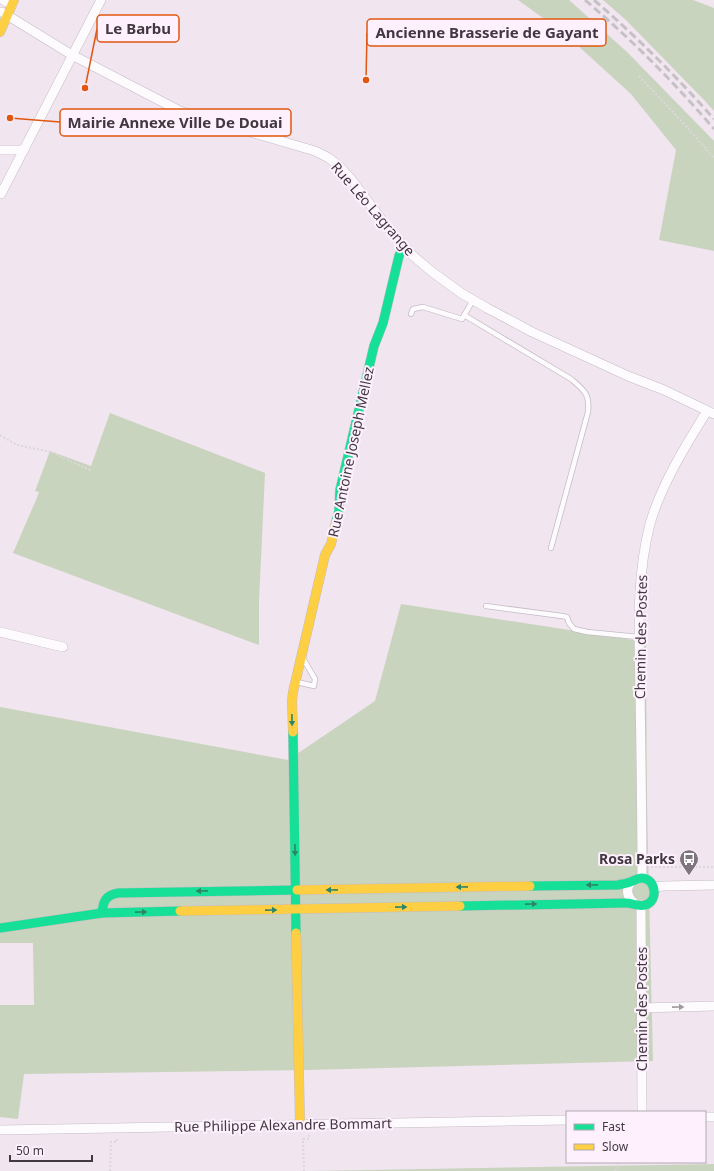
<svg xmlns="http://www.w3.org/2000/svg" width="714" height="1171" font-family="'Noto Sans',sans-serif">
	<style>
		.green { fill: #c9d4be }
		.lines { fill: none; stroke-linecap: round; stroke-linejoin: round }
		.lane-casing { stroke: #c4bcc4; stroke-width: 6 }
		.street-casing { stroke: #c4bcc4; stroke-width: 10 }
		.fast-casing { stroke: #c4bcc4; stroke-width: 10 }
		.slow-casing { stroke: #c4bcc4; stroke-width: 10 }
		.path { stroke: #dcd7db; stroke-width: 2; stroke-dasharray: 2 2; stroke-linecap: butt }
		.lane { stroke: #fdfbfd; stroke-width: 4.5 }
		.street { stroke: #fdfbfd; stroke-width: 9 }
		.fast { stroke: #16e098; stroke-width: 9 }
		.slow { stroke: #ffcf43; stroke-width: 9 }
		.rail { stroke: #c5c2c5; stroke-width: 3; stroke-dasharray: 8 4; stroke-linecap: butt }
		.oneway { fill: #2e8468 }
		.oneway2 { fill: #9f9a9e }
		.labels { text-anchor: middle; stroke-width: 4; stroke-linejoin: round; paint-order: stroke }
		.street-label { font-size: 14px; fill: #413840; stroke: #fef1fd }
		.poi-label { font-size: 14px; font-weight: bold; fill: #413840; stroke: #fef1fd; text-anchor: end }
		.leader { fill: none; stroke: #e0570f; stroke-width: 1.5 }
		.callout-dot { fill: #e0570f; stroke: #fef1fd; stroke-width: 1.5 }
		.callout { fill: #fef1fd; stroke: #e0570f; stroke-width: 1.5 }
		.callout-label { font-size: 15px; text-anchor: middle; font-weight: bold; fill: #413840 }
	</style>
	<rect width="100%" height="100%" fill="#f1e5f0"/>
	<g class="green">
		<polygon points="518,0 569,0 627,52 714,141 714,251 659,240 676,150 631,94 564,33"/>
		<polygon points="603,0 693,0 714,8 714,111 704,100 626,20"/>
		<polygon points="110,413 265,473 259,601 259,645 13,553 36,500 39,492 35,491 50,451 91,466"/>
		<polygon points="401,604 646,642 647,805 653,1061 307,1070 24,1074 18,1119 0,1117 0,1005 34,1005 33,943 0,943 0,707 288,760 375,701"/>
		<polygon points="714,1164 714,1171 309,1171 657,1165"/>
	</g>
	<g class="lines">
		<g class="lane-casing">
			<g id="lane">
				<polyline points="411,314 413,309 423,307 462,319 473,300"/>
				<path d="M464 315 571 379C584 390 590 394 588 412L551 548"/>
				<polyline points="486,606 562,616 567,617 569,623 574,629 587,632 639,637"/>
				<polyline points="297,682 314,686 315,679 304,660"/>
			</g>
		</g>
		<g class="street-casing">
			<g id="street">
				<polyline points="3,0 12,5"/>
				<polyline points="2,12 72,55 180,111 192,115 315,151 329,158 341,168 351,179 387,227 412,255 431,271 461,293 487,308 532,332 628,376 664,390 714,414"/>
				<polyline points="0,150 24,150"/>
				<polyline points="1,194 101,0"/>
				<polyline points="0,632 63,647"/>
				<path d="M642 878C642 816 641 753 640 690 639 636 636 577 650 524 661 485 686 445 707 411"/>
				<path d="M631 882C625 890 627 897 634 903"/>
				<polyline points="654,887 664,886 714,885"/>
				<polyline points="641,905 642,1112"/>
				<polyline points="642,1008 714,1006"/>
				<polyline points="705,1117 714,1117"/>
				<polyline points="0,1130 567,1120"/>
			</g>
		</g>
		<g class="fast-casing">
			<g id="fast">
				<polyline points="336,522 339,511 340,490 374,346 383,323 399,256 403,246"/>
				<polyline points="293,732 296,933"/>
				<path d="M460 906 626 903C632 903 639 907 645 905 659 901 656 879 642 878 637 878 632 882 627 883 624 884 621 884 618 885L530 886"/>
				<path d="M102 913C103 901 106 895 118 893L297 890"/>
				<polyline points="0,928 102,913 180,911"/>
			</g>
		</g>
		<g class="slow-casing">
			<g id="slow">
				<polyline points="0,32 14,0"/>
				<polyline points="293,732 292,701 293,692 325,555 331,544 336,522"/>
				<polyline points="297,890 530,886"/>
				<polyline points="180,911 460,906"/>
				<polyline points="296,933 300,1124"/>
			</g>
		</g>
		<g class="path">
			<polyline points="639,76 684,124 714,158"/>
			<polyline points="0,435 17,445 51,452 92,471"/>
			<polyline points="651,867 714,867"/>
			<polyline points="110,1171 111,1142 117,1142 116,1137"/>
			<polyline points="304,1171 303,1139 309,1139 309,1133"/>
			<polyline points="615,1171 618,1162"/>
		</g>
		<use href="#lane" class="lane"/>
		<use href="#street" class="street"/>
		<use href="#fast" class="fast"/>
		<use href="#slow" class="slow"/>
		<g class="rail">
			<path d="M585 0C631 39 674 82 714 129"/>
			<path d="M594 0C637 37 677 77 714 119"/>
		</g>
	</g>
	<defs><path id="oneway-solid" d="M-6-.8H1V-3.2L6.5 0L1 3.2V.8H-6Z"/></defs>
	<g class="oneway">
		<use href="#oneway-solid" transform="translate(292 720) rotate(89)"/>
		<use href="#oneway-solid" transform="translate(295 850) rotate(89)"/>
		<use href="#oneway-solid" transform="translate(592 885) rotate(179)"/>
		<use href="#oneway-solid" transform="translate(462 887) rotate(179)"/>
		<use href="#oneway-solid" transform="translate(332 890) rotate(179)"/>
		<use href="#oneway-solid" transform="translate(202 891) rotate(179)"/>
		<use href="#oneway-solid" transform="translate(531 904) rotate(-1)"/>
		<use href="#oneway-solid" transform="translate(401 907) rotate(-1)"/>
		<use href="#oneway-solid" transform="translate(271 910) rotate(-1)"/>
		<use href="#oneway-solid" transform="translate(141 912) rotate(-1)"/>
	</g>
	<use class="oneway2" href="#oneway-solid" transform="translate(678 1007) rotate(-1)"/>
	<defs>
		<g id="bus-pin" transform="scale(1)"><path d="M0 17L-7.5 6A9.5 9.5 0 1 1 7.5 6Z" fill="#7f757e" stroke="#fef1fd"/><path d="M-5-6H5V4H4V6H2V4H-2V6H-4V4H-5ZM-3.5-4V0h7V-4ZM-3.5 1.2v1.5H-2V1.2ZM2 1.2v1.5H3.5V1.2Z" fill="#fff"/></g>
	</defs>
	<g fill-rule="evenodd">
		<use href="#bus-pin" x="689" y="859"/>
	</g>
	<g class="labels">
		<g class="street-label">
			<text transform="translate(373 209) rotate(49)" y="5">Rue Léo Lagrange</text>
			<text transform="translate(351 452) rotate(-78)" y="5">Rue Antoine Joseph Mellez</text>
			<text transform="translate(641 637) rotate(-89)" y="5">Chemin des Postes</text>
			<text transform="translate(642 1009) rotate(-90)" y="5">Chemin des Postes</text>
			<text transform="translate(283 1125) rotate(-1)" y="5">Rue Philippe Alexandre Bommart</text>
		</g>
		<g class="poi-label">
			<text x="675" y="864">Rosa Parks</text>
		</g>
	</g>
	<path class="leader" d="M85 88L97 29M366 80L367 33M10 118L60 122"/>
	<g class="callout-dot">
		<circle cx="85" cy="88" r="4"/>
		<circle cx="366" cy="80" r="4"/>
		<circle cx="10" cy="118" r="4"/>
	</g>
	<g class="callout">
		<rect x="97" y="15" width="82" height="27" rx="4"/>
		<rect x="367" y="19" width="239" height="27" rx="4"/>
		<rect x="60" y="109" width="231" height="27" rx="4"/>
	</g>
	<g class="callout-label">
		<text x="138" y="34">Le Barbu</text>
		<text x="487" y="38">Ancienne Brasserie de Gayant</text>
		<text x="175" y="128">Mairie Annexe Ville De Douai</text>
	</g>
	<rect x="566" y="1111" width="140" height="52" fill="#fef1fd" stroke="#b2a7b1"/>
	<rect x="574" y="1124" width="20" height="6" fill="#16e098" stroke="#b2a7b1"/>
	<text x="602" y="1131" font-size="12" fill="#413840">Fast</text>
	<rect x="574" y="1144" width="20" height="6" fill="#ffcf43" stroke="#b2a7b1"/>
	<text x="602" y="1151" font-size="12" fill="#413840">Slow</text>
	<path d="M10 1155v6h82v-6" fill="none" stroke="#413840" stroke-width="2"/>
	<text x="16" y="1155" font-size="12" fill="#413840" stroke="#fef1fd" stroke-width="3" paint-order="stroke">50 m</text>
</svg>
